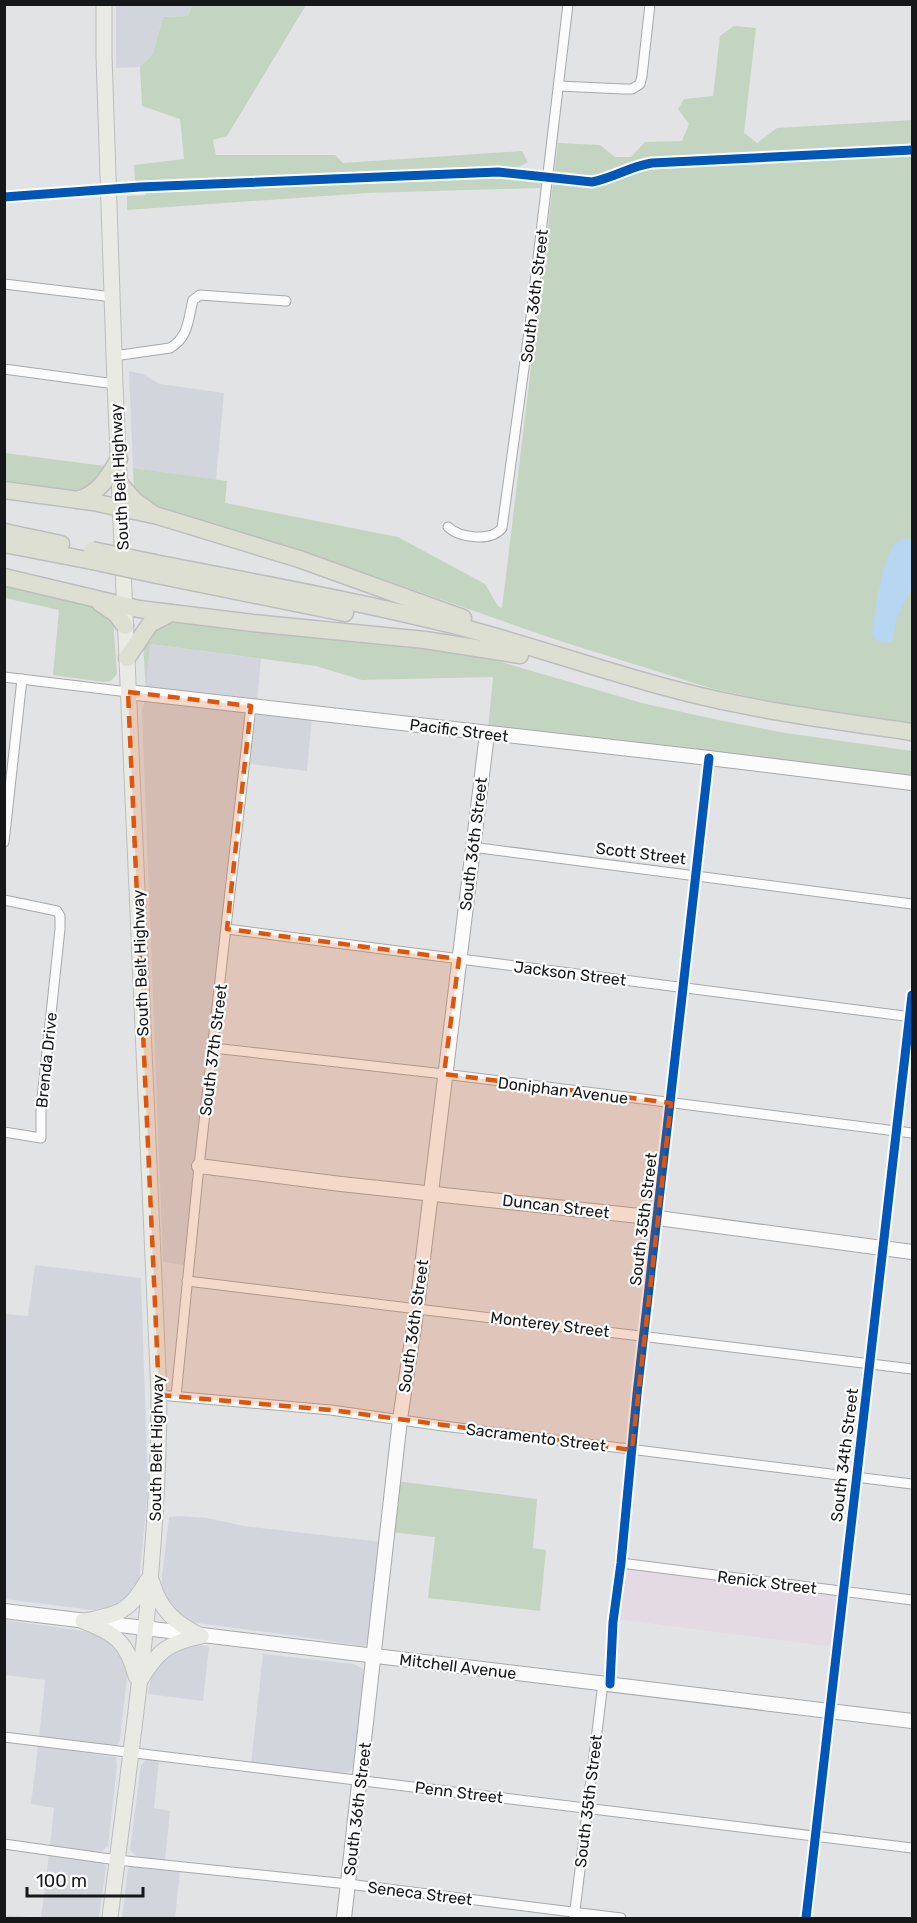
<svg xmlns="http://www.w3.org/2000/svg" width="917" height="1923" font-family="Rubik,sans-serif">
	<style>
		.built { fill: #d2d6dc }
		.education { fill: #e3dae4 }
		.green { fill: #c3d5c1 }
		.water { fill: #b7d6f1 }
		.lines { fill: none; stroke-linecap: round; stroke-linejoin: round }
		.street-casing { stroke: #a7a8a9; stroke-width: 11 }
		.secondary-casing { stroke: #a7a8a9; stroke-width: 16 }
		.primary-casing { stroke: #bdbdbe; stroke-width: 17 }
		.highway-casing { stroke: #bdbdbe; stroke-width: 19 }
		.street { stroke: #fbfbfb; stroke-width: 9 }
		.secondary { stroke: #fbfbfb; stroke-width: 14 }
		.primary { stroke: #e9eae3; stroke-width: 15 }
		.highway { stroke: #dedfd3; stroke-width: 16 }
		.highway-bridge-casing { stroke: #bdbdbe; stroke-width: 19; stroke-linecap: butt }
		.highway-bridge { stroke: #dedfd3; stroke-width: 16 }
		.cycleway-casing { stroke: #fff; stroke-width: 13 }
		.cycleway { stroke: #0057b8; stroke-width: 9 }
		.marked { fill: #de560d; fill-opacity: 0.2; stroke: #de560d; stroke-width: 4.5; stroke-dasharray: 12 8; stroke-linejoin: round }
		.labels { text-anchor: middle; stroke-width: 4.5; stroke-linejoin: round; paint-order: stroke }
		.street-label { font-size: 16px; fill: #161718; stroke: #fff }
	</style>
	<rect width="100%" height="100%" fill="#e2e3e5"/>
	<g class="built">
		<polygon points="116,5 192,5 188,16 163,17 153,54 140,67 116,68"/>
		<polygon points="129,371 143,374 160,384 224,393 216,480 133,468"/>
		<polygon points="150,644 261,659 257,702 146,689"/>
		<polygon points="145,700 244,711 245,716 184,1265 163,1262 142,711"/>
		<polygon points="256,713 312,717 307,771 249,764"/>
		<polygon points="35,1265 141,1278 148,1490 139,1580 126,1604 100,1611 5,1599 5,1314 28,1316"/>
		<polygon points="178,1516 207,1518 244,1526 383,1542 369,1644 362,1646 304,1637 189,1622 162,1598 162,1576 169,1517"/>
		<polygon points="5,1620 97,1633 108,1636 128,1668 120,1740 118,1744 112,1746 39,1738 45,1680 5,1675"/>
		<polygon points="193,1644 209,1647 203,1701 148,1694 152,1670 161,1655"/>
		<polygon points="263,1654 354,1664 363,1669 364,1681 353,1768 350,1771 341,1773 251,1763"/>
		<polygon points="38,1746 116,1757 117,1766 108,1846 101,1852 50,1846 54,1808 31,1804"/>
		<polygon points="147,1759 159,1760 154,1808 170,1811 165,1861 138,1857 130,1850 141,1765"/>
		<polygon points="49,1854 99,1860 104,1863 106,1867 99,1918 5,1918 4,1915 41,1918"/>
		<polygon points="130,1866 180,1871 175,1918 122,1918 128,1869"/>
	</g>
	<polygon class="education" points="630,1569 835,1595 839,1602 833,1647 617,1619 623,1571"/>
	<g class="green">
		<polygon points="192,5 306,5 227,136 213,140 216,155 335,155 343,163 522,151 528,162 517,168 370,173 369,180 471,177 541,181 540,188 367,193 127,210 127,196 145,195 144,182 135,181 134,165 184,159 180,119 142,106 140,67 153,54 163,17 188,16"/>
		<polygon points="734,26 756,28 744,133 757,143 777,128 912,120 912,723 784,704 710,688 557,640 305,552 230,529 158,511 134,489 133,468 227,481 225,503 398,537 485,584 498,606 502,608 558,143 600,145 615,157 631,157 645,142 682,141 689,124 678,109 684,99 713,96 720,36"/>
		<path d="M5 453 105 466C103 471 100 479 97 483 80 500 26 485 5 482Z"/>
		<polygon points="5,583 96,605 113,619 117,674 111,681 103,682 53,675 59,610 5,598"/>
		<polygon points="164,620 412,644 477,655 642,703 718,720 786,733 912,751 912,780 488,729 493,677 362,680 316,666 150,644 146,689 143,645"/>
		<polygon points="396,1481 537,1499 533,1548 546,1550 540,1611 428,1598 435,1537 391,1532"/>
	</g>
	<path class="water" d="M912 539V589L906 598 896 620 893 641C884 644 874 642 872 633 875 614 882 551 898 541 902 539 908 539 912 539Z"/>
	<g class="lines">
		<g class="street-casing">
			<g id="street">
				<polyline points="559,86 623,89 632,89 640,84 642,76 650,4"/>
				<polyline points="4,284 113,297"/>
				<path d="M114 356 170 348C189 337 188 319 193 300L200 295 286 301"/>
				<polyline points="4,369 115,384"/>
				<path d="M448 527C460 538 491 542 502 528L531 317 568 4"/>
				<polyline points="4,677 128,692"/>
				<polyline points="4,842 22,679"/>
				<polyline points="472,847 912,904"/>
				<polyline points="4,900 57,911 60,916 60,929 41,1108 41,1138 4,1132"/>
				<polyline points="227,929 912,1017"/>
				<polyline points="213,1048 444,1074 912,1133"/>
				<polyline points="187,1281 912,1369"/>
				<polyline points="159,1395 331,1410 443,1426 912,1484"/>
				<polyline points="176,1396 199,1166 251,706"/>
				<polyline points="621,1563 912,1600"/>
				<polyline points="610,1684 613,1622 621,1563 637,1394 709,758"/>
				<polyline points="4,1737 912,1848"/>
				<polyline points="4,1844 117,1860 348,1884 621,1918"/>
				<polyline points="574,1918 603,1683"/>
				<polyline points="806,1918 912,995"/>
			</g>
		</g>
		<g class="secondary-casing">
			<g id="secondary">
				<polyline points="128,692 709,758 912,783"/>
				<polyline points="199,1166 341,1184 658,1218 912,1252"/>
				<polyline points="4,1611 912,1721"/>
				<polyline points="344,1918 400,1419 417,1307 487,734"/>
			</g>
		</g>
		<g class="primary-casing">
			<g id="primary">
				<path d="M104 4V56L115 384 159 1395C159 1570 131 1745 110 1918"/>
				<path d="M152 1582C160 1610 175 1623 201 1636"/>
				<path d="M83 1621C115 1633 127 1642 136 1676"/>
				<path d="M85 1621C118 1614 129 1613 147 1581"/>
				<path d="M141 1679C158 1650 169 1643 201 1636"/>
			</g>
		</g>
		<g class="highway-casing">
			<g id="highway">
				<polyline points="120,484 135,501 152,513"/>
				<polyline points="4,490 93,502 158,516 299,559 463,618"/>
				<path d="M77 500C99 494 108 477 119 459"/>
				<polyline points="4,532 61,544"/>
				<polyline points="4,544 92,561"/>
				<path d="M155 563C256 583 357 601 457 626 534 646 608 673 684 692 759 711 836 721 912 732"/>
				<polyline points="157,575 345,613"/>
				<polyline points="4,577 139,609 253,623 425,640 520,655"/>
				<polyline points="100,603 116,614 125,626"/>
				<polyline points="127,658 150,624 171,613"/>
			</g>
		</g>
		<use href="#street" class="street"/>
		<use href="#secondary" class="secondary"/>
		<use href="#primary" class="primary"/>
		<use href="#highway" class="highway"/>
		<g class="highway-bridge-casing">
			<g id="highway-bridge">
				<polyline points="92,550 155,563"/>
				<polyline points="92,561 157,575"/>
			</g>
		</g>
		<use href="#highway-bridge" class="highway-bridge"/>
		<g class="cycleway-casing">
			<g id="cycleway">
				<path d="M4 197 140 187 498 172 592 182C613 178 631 166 652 163L912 150"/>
				<polyline points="610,1684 613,1622 621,1563 637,1394 709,758"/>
				<polyline points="806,1918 912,995"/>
			</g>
		</g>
		<use href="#cycleway" class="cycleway"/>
	</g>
	<path class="marked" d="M128 692 251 706 227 929 459 959 444 1074 671 1103 632 1450 331 1410 159 1395Z"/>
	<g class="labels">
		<g class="street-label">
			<text transform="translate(534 296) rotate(-83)" y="6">South 36th Street</text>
			<text transform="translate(119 477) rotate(-93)" y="6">South Belt Highway</text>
			<text transform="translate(459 730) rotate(7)" y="6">Pacific Street</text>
			<text transform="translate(473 844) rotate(-83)" y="6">South 36th Street</text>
			<text transform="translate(641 853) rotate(7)" y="6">Scott Street</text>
			<text transform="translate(140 963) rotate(-92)" y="6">South Belt Highway</text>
			<text transform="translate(570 973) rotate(7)" y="6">Jackson Street</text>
			<text transform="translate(213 1050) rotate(-83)" y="6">South 37th Street</text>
			<text transform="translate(46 1060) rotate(-84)" y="6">Brenda Drive</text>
			<text transform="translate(563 1090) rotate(7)" y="6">Doniphan Avenue</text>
			<text transform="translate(556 1206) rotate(7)" y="6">Duncan Street</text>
			<text transform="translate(643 1219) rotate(-83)" y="6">South 35th Street</text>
			<text transform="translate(550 1324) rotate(7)" y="6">Monterey Street</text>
			<text transform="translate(413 1326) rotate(-82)" y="6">South 36th Street</text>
			<text transform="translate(536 1437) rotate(7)" y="6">Sacramento Street</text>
			<text transform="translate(156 1448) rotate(-89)" y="6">South Belt Highway</text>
			<text transform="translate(844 1455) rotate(-83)" y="6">South 34th Street</text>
			<text transform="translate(767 1582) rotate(7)" y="6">Renick Street</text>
			<text transform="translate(458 1666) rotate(7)" y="6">Mitchell Avenue</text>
			<text transform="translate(459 1792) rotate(7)" y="6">Penn Street</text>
			<text transform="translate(588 1801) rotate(-83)" y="6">South 35th Street</text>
			<text transform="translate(357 1809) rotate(-83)" y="6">South 36th Street</text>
			<text transform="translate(420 1893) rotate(7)" y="6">Seneca Street</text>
		</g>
	</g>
	<rect width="917" height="1923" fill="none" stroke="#161718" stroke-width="12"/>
	<path d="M27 1887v9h116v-9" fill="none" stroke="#161718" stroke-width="3"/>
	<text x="36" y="1887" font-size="18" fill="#161718" stroke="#ffffff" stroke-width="4.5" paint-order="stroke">100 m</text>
</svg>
